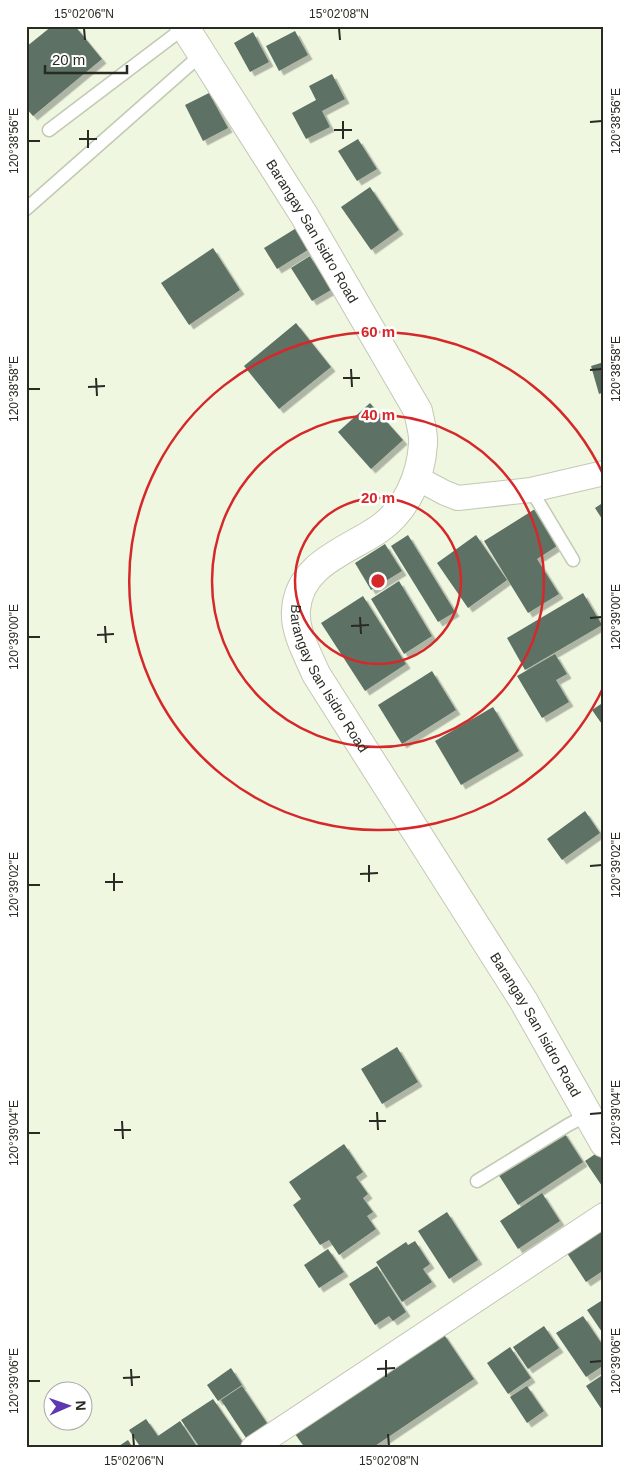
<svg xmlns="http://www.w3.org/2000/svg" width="630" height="1474" font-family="Arial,sans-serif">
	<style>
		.building { fill: #5d7165; filter: url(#shadow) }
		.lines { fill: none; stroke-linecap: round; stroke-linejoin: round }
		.lane-casing { stroke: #c2c9b4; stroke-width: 15 }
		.street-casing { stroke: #c2c9b4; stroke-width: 26 }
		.secondary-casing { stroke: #c2c9b4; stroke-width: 30 }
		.lane { stroke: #fff; stroke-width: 12 }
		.street { stroke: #fff; stroke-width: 24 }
		.secondary { stroke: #fff; stroke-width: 28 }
		.ticks { fill: none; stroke: #282b23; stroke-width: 2 }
		.ring { fill: none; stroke: #d62828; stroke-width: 2.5 }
		.labels { text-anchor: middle; stroke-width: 5; stroke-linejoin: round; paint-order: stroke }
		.street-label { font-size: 14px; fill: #282b23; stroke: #fff }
		.centre { fill: #d62828; stroke: #fff; stroke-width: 2.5 }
		.ring-label { font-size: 15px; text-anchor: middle; font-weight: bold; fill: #d62828; stroke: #fff; stroke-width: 5; stroke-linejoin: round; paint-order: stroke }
		.neatline { fill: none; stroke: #282b23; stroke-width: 2 }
		.ticks-label { font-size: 12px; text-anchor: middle; fill: #282b23 }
	</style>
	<defs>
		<filter id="shadow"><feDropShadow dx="4.5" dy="4.5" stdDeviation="0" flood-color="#0004"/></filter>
	</defs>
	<rect width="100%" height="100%" fill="#eff7e1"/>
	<g class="building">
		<polygon points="52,26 75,26 102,59 33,116 26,108 26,47"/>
		<polygon points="295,31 308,55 279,71 266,46"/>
		<polygon points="253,32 269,62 250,72 234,43"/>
		<polygon points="332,74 345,99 322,111 330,127 306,139 292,113 316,100 309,86"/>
		<polygon points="209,93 228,128 203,141 185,105"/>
		<polygon points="358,139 377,169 357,181 338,151"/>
		<polygon points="370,187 399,230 371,250 341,207"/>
		<polygon points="298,227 311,248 277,269 264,248"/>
		<polygon points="213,248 240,290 189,325 161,283"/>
		<polygon points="310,256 331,290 312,301 291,268"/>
		<polygon points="296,323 331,367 279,409 244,366"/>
		<polygon points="604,362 604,392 599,394 591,366"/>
		<polygon points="370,403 403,440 371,469 338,432"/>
		<polygon points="604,502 604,522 595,508"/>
		<polygon points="535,509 557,546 537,559 559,594 528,613 484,541"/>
		<polygon points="408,535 455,612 438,622 391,546"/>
		<polygon points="476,535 507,580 468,608 437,563"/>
		<polygon points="385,544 402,571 371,590 355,563"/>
		<polygon points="399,581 432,636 404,654 371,599"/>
		<polygon points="583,593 602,625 525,670 507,638"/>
		<polygon points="363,596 406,664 365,691 321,623"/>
		<polygon points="555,654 567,674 556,680 569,702 542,718 517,676"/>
		<polygon points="432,671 456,710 402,744 378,705"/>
		<polygon points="604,702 604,727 592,710"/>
		<polygon points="493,707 519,751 461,785 435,741"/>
		<polygon points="585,811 600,833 562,860 547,839"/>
		<polygon points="397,1047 418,1082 382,1104 361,1069"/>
		<polygon points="563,1131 583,1162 518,1205 498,1174"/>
		<polygon points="344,1144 363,1172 356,1177 368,1194 363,1198 373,1212 367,1216 376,1229 339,1255 329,1240 320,1245 293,1205 301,1199 289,1182"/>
		<polygon points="604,1148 604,1189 585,1161"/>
		<polygon points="542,1193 560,1221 518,1249 500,1221"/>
		<polygon points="447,1212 478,1260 449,1279 418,1231"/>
		<polygon points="604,1220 604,1270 586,1282 563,1247"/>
		<polygon points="415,1241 430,1264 423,1269 432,1282 402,1302 376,1262 406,1242 408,1245"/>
		<polygon points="328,1249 344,1272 319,1288 304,1265"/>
		<polygon points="377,1266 406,1312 393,1321 389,1316 375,1325 349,1284"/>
		<polygon points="604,1299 604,1335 587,1310"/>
		<polygon points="583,1316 604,1347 604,1365 586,1377 556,1333"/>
		<polygon points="544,1326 559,1348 528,1369 513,1347"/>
		<polygon points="443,1333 474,1379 372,1448 305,1448 295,1434"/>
		<polygon points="510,1347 531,1378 508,1394 487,1363"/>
		<polygon points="231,1368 242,1385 218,1401 207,1385"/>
		<polygon points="604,1374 604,1413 586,1386"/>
		<polygon points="242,1386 271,1429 250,1444 221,1400"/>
		<polygon points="527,1386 544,1411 527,1423 510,1397"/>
		<polygon points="213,1399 244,1444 239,1448 200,1448 181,1420"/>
		<polygon points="146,1419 158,1436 180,1421 198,1448 141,1448 129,1430"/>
		<polygon points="128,1440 133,1448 116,1448"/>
	</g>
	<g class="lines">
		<g class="lane-casing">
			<g id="lane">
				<polyline points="49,130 185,27"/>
				<polyline points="26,209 203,53"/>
				<polyline points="531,490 573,560"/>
				<polyline points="477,1181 568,1125 587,1115"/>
			</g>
		</g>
		<g class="street-casing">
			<g id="street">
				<polyline points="417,478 445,493 458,498 531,490 604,473"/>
				<polyline points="253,1448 604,1215"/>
			</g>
		</g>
		<g class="secondary-casing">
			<g id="secondary">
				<path id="s1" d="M184 26 304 215 418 411C420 421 424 434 423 444 421 477 406 510 379 529 347 551 299 564 296 610 294 631 308 655 316 674L523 1000 604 1143"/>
			</g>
		</g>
		<use href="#lane" class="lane"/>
		<use href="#street" class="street"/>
		<use href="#secondary" class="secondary"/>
	</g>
	<path class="ticks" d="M84 28 85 40M339 28 340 40M343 121V139M590 122 602 121M88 130V148M334 130H352M79 139H97M28 141H40M351 369 352 387M590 370 602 369M96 378 97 396M343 378H360M88 387 105 386M28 389H40M360 617 361 634M590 618 602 617M105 626 106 643M351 626 369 625M97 635 114 634M28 637H40M369 865V882M590 866 602 865M114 873V891M360 874 378 873M105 882H123M28 885H40M377 1112 378 1130M590 1114 602 1113M122 1121 123 1139M369 1121H386M114 1130H131M28 1133H40M386 1360V1377M590 1362 602 1361M131 1369 132 1386M377 1369 395 1368M123 1378 140 1377M28 1381H40M133 1434 134 1446M388 1434 389 1446"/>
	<g class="ring">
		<circle cx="378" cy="581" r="83"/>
		<circle cx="378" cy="581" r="166"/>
		<path d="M604 686A249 249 0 1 1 604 476"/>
	</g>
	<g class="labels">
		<g class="street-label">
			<text dy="5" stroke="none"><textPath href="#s1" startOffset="242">Barangay San Isidro Road</textPath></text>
			<text dy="5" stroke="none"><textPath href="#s1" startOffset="781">Barangay San Isidro Road</textPath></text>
			<text dy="5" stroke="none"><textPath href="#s1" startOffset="1186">Barangay San Isidro Road</textPath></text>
		</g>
	</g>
	<circle cx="378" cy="581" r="8" class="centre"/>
	<g class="ring-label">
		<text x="378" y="337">60 m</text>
		<text x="378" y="420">40 m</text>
		<text x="378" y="503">20 m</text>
	</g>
	<rect width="630" height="1474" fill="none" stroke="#ffffff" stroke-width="55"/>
	<g transform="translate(68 1406) rotate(88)"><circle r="24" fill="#ffffff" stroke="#a9aaa7"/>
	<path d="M0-4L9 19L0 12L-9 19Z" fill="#5d38b1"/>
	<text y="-8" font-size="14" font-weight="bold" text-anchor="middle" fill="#282b23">N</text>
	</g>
	<path d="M45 65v8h82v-8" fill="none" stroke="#282b23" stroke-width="2.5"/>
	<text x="52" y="65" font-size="15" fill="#282b23" stroke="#ffffff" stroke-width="4" paint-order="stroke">20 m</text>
	<rect x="28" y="28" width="574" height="1418" class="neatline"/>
	<g class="ticks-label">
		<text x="84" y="18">15°02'06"N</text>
		<text x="339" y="18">15°02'08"N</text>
		<text transform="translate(616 121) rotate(-90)" y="4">120°38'56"E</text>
		<text transform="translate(14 141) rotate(-90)" y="4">120°38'56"E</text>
		<text transform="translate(616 369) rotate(-90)" y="4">120°38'58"E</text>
		<text transform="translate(14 389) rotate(-90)" y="4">120°38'58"E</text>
		<text transform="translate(616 617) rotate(-90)" y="4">120°39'00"E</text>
		<text transform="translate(14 637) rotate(-90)" y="4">120°39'00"E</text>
		<text transform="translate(616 865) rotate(-90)" y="4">120°39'02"E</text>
		<text transform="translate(14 885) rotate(-90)" y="4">120°39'02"E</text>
		<text transform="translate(616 1113) rotate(-90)" y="4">120°39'04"E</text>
		<text transform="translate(14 1133) rotate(-90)" y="4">120°39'04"E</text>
		<text transform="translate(616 1361) rotate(-90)" y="4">120°39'06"E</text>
		<text transform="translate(14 1381) rotate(-90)" y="4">120°39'06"E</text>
		<text x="134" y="1465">15°02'06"N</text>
		<text x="389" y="1465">15°02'08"N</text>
	</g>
</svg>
